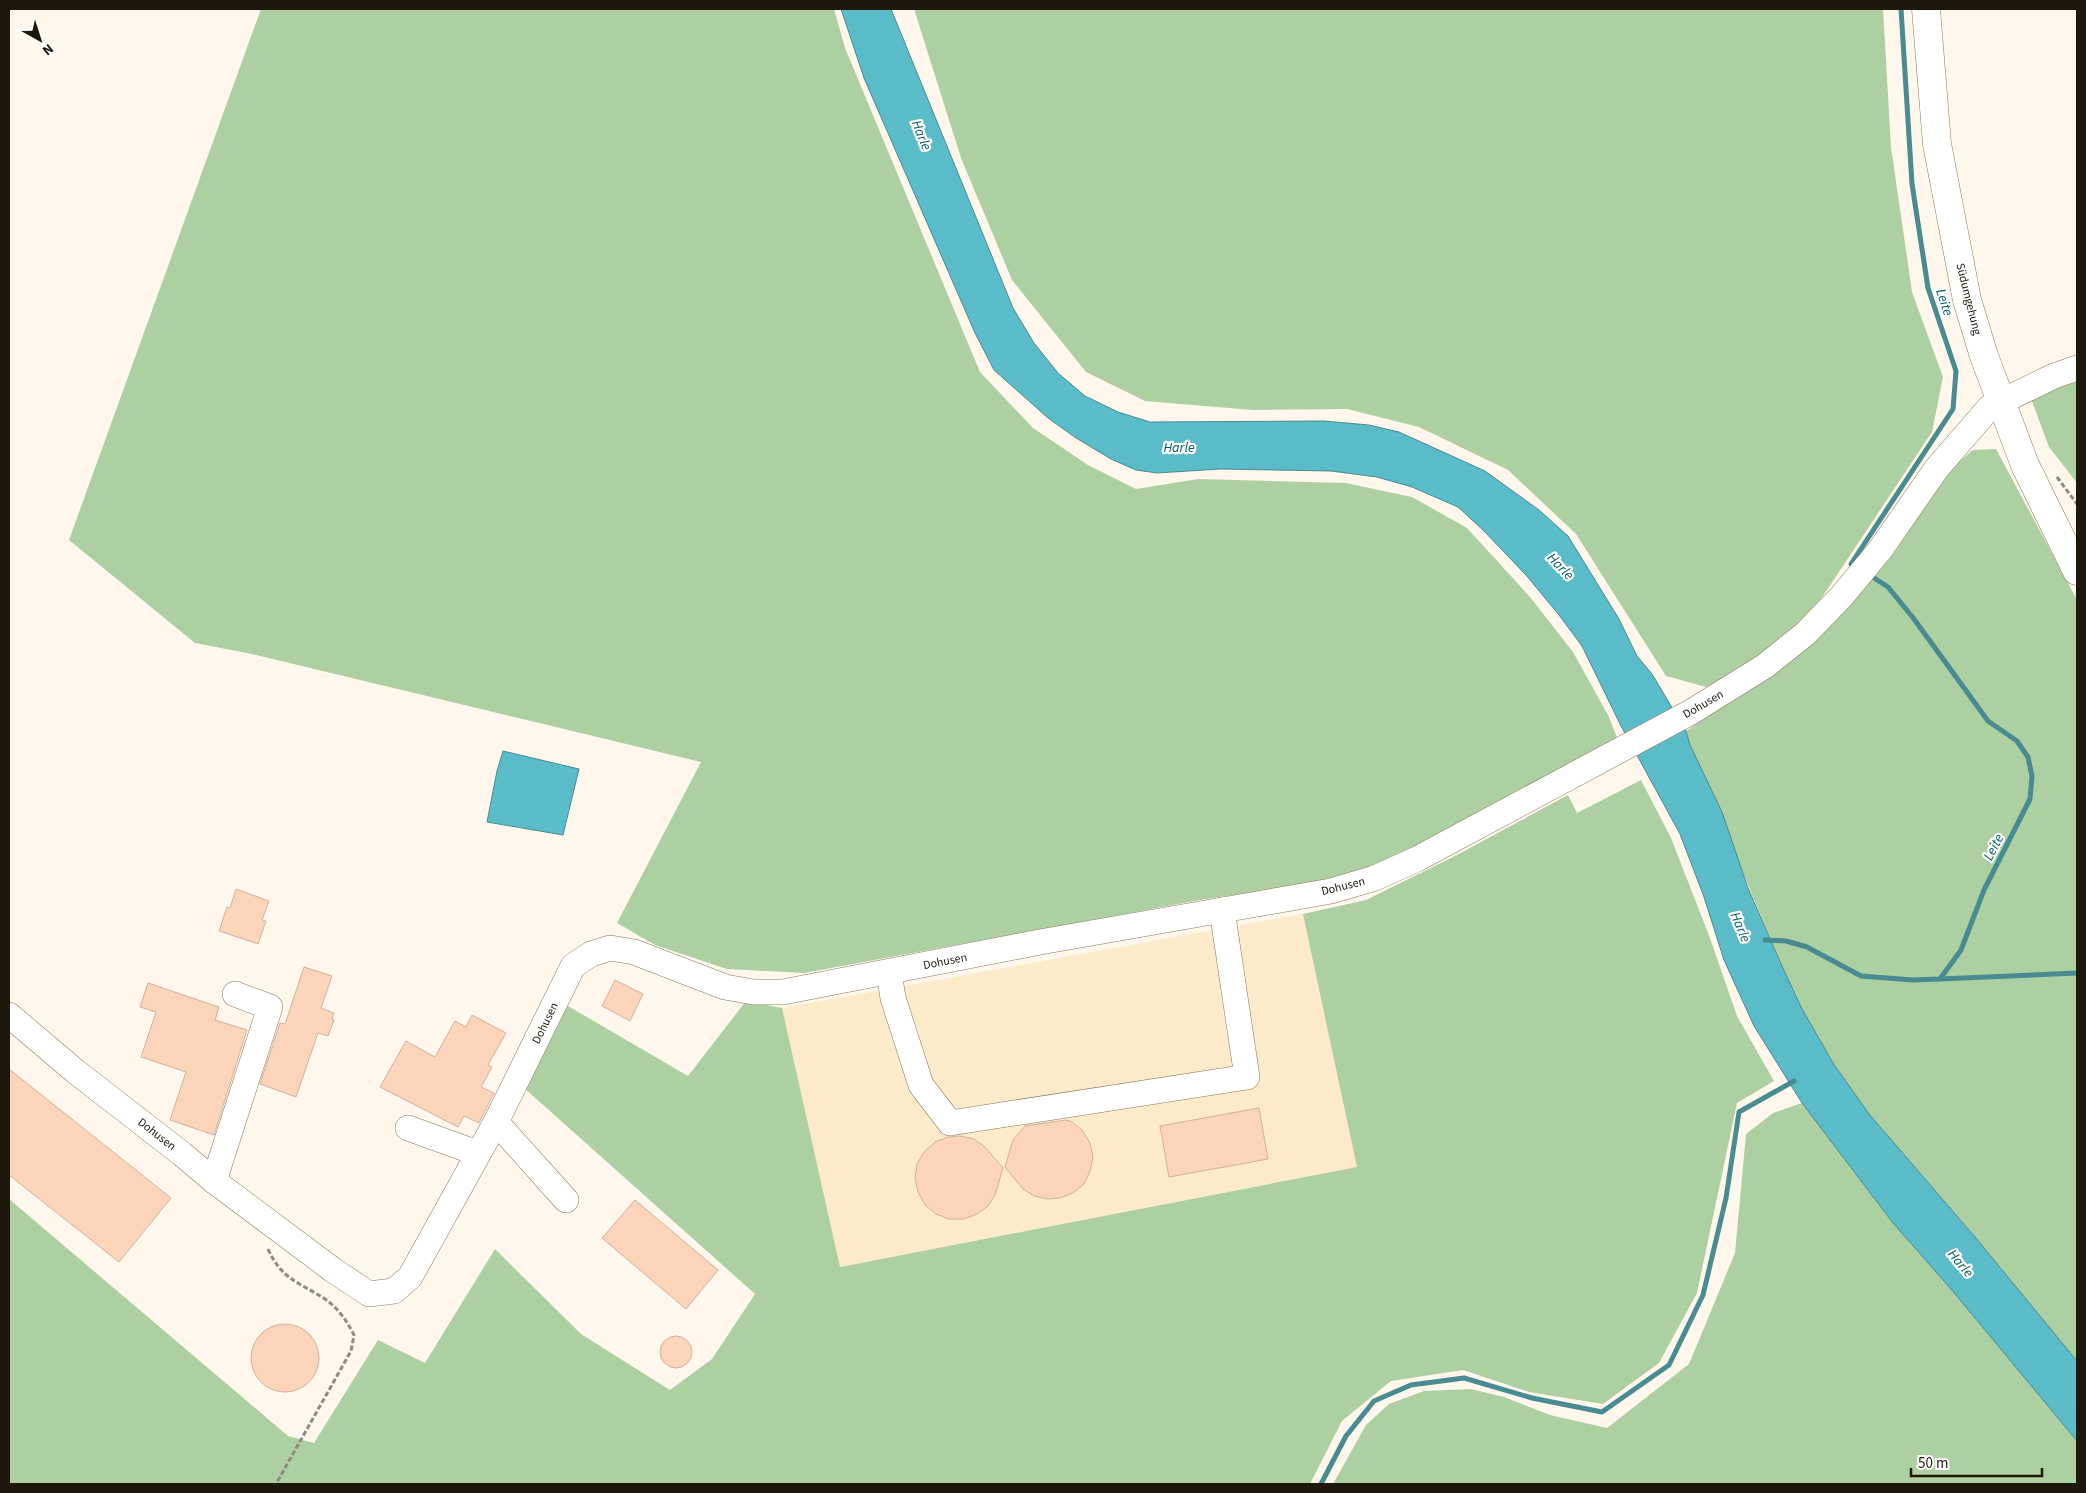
<svg xmlns="http://www.w3.org/2000/svg" width="2086" height="1493" font-family="'Source Sans 3',sans-serif">
	<style>
		.built { fill: #fceacb }
		.green { fill: #add0a2 }
		.water { fill: #5abcc8; stroke: #488b90 }
		.lines { fill: none; stroke-linecap: round; stroke-linejoin: round }
		.stream { stroke: #488b90; stroke-width: 5 }
		.building { fill: #fbd4ba; stroke: #d0b19c }
		.minor-casing { stroke: #88775a; stroke-width: 26 }
		.major-casing { stroke: #88775a; stroke-width: 29 }
		.path { stroke: #90897d; stroke-width: 3; stroke-dasharray: 5 2.5; stroke-linecap: butt }
		.minor { stroke: #fff; stroke-width: 25 }
		.major { stroke: #fff; stroke-width: 28 }
		.labels { text-anchor: middle; stroke-width: 4.5; stroke-linejoin: round; paint-order: stroke }
		.street-label { font-size: 12px; fill: #1e180c; stroke: #fff }
		.water-label { font-size: 14px; font-style: italic; fill: #005b63; stroke: #fff }
	</style>
	<rect width="100%" height="100%" fill="#fff7eb"/>
	<polygon class="built" points="1303,914 1358,1167 839,1267 782,1008"/>
	<g class="green">
		<polygon points="261,9 834,9 845,48 980,372 1033,428 1088,465 1136,489 1198,479 1346,483 1412,497 1467,528 1530,597 1573,652 1608,715 1618,740 1382,864 1314,883 1200,900 804,973 727,969 655,945 617,923 701,762 252,654 195,643 69,540"/>
		<polygon points="914,9 1883,9 1891,147 1912,292 1943,377 1932,432 1807,620 1753,665 1706,687 1666,676 1576,534 1508,470 1419,427 1347,409 1253,410 1145,401 1086,372 1012,280 961,158"/>
		<polygon points="2077,378 2077,483 2049,447 2032,401 2041,391"/>
		<polygon points="1996,449 2077,600 2077,1361 1975,1237 1869,1114 1833,1063 1801,1007 1778,957 1690,745 1686,731 1803,651 1859,595 1894,553 1950,469 1973,450"/>
		<polygon points="1641,780 1671,838 1710,938 1737,1016 1774,1081 1737,1103 1697,1293 1659,1363 1603,1404 1529,1392 1463,1370 1391,1381 1342,1421 1310,1484 9,1484 9,1199 288,1436 314,1443 378,1340 425,1363 495,1249 581,1334 670,1390 712,1359 755,1294 523,1087 568,1006 688,1076 746,1001 782,1008 840,1267 1357,1167 1303,914 1366,900 1453,857 1568,795 1577,813"/>
		<polygon points="1802,1103 1893,1223 1951,1289 2077,1441 2077,1484 1333,1484 1366,1425 1389,1404 1424,1391 1471,1389 1504,1397 1550,1415 1607,1428 1689,1364 1735,1253 1746,1134 1773,1113"/>
	</g>
	<g class="water">
		<polygon points="841,9 891,9 1013,308 1034,343 1058,373 1085,396 1118,412 1150,422 1324,421 1369,425 1399,432 1485,471 1539,510 1568,536 1619,619 1637,656 1652,674 1686,731 1690,745 1722,812 1748,888 1778,957 1801,1007 1833,1063 1869,1114 1975,1237 2077,1361 2077,1441 1951,1289 1893,1223 1802,1103 1754,1026 1724,960 1704,897 1680,834 1621,726 1582,646 1559,615 1526,575 1483,530 1458,507 1412,487 1377,477 1331,471 1220,469 1157,473 1136,470 1111,459 1076,438 1048,418 994,370 975,333 864,78"/>
		<polygon points="503,751 579,769 563,835 487,822 497,771"/>
	</g>
	<g class="lines">
		<g class="stream">
			<polyline points="1856,568 1851,564 1953,409 1956,371 1928,288 1912,184 1901,9"/>
			<polyline points="1765,940 1786,941 1807,947 1861,976 1913,980 1940,979 1961,950 1984,890 2030,799 2032,776 2028,757 2017,741 1988,721 1914,619 1888,587 1871,576"/>
			<polyline points="1940,979 2077,973"/>
			<polyline points="1321,1484 1346,1436 1374,1401 1411,1385 1464,1378 1532,1398 1602,1412 1669,1365 1703,1295 1726,1198 1739,1112 1794,1081"/>
		</g>
	</g>
	<g class="building">
		<polygon points="236,889 269,901 262,920 266,921 258,944 219,931 227,907 230,908"/>
		<polygon points="304,967 332,976 321,1008 334,1013 332,1019 334,1020 328,1036 318,1033 296,1097 260,1084 280,1023 285,1024"/>
		<polygon points="615,980 643,994 630,1021 602,1006"/>
		<polygon points="148,983 219,1007 215,1020 247,1030 214,1135 170,1120 186,1072 141,1057 156,1012 140,1007"/>
		<polygon points="472,1015 506,1033 488,1065 492,1067 481,1087 494,1093 479,1123 464,1116 458,1127 380,1087 406,1041 435,1057 455,1021 466,1027"/>
		<polygon points="9,1069 171,1198 119,1262 9,1175"/>
		<polygon points="1259,1108 1268,1159 1169,1177 1160,1126"/>
		<polygon points="1066,1120 1072,1122 1083,1131 1090,1143 1093,1157 1090,1171 1084,1184 1073,1193 1060,1198 1047,1199 1034,1196 1023,1189 1005,1167 1013,1140 1025,1126"/>
		<polygon points="960,1136 974,1139 985,1147 1003,1168 995,1195 988,1206 977,1214 964,1219 949,1219 936,1214 925,1205 918,1192 915,1178 917,1164 924,1152 935,1142 948,1137"/>
		<polygon points="635,1200 718,1270 686,1309 602,1238"/>
		<circle cx="285" cy="1358" r="34"/>
		<circle cx="676" cy="1352" r="16"/>
	</g>
	<g class="lines">
		<g class="minor-casing">
			<g id="minor">
				<polyline points="889,972 893,998 921,1085 950,1123 1247,1077 1222,910"/>
				<polyline points="9,1015 75,1071 182,1154 214,1181 333,1270 369,1294 394,1291 410,1277 496,1122 573,966 591,954 610,948 634,952 725,987 753,992 783,992 1040,942 1331,891 1375,878 1417,859 1691,712 1765,666 1805,634 1841,597 1880,550 1937,468 1990,407 2054,376 2077,368"/>
				<polyline points="496,1122 566,1200"/>
				<polyline points="408,1128 477,1153"/>
				<polyline points="214,1181 270,1007 235,994"/>
			</g>
		</g>
		<g class="major-casing">
			<polyline id="major" points="1926,9 1937,144 1967,300 1984,356 2025,465 2077,571"/>
		</g>
		<g class="path">
			<polyline points="2057,477 2077,504"/>
			<path d="M268 1249C282 1280 299 1282 325 1299 338 1308 347 1321 354 1335L351 1351 276 1484"/>
		</g>
		<use href="#minor" class="minor"/>
		<use href="#major" class="major"/>
	</g>
	<g class="labels">
		<g class="street-label">
			<text transform="translate(1969 299) rotate(76)" y="4">Südumgehung</text>
			<text transform="translate(1703 704) rotate(-30)" y="4">Dohusen</text>
			<text transform="translate(1343 886) rotate(-14)" y="4">Dohusen</text>
			<text transform="translate(945 961) rotate(-11)" y="4">Dohusen</text>
			<text transform="translate(545 1023) rotate(-64)" y="4">Dohusen</text>
			<text transform="translate(157 1134) rotate(38)" y="4">Dohusen</text>
		</g>
		<g class="water-label">
			<text transform="translate(922 135) rotate(68)" y="5">Harle</text>
			<text transform="translate(1945 302) rotate(72)" y="5">Leite</text>
			<text x="1179" y="452">Harle</text>
			<text transform="translate(1561 566) rotate(46)" y="5">Harle</text>
			<text transform="translate(1993 847) rotate(-63)" y="5">Leite</text>
			<text transform="translate(1741 927) rotate(67)" y="5">Harle</text>
			<text transform="translate(1961 1263) rotate(50)" y="5">Harle</text>
		</g>
	</g>
	<rect width="2086" height="1493" fill="none" stroke="#1e180c" stroke-width="20"/>
	<g transform="translate(40 40) rotate(141)" stroke="#ffffff" stroke-width="4" paint-order="stroke">
	<path d="M0-4L9 19L0 12L-9 19Z" fill="#1e180c"/>
	<text y="-8" font-size="14" font-weight="bold" text-anchor="middle" fill="#1e180c">N</text>
	</g>
	<path d="M1911 1468v8h131v-8" fill="none" stroke="#1e180c" stroke-width="2.5"/>
	<text x="1918" y="1468" font-size="15" fill="#1e180c" stroke="#ffffff" stroke-width="4" paint-order="stroke">50 m</text>
</svg>
